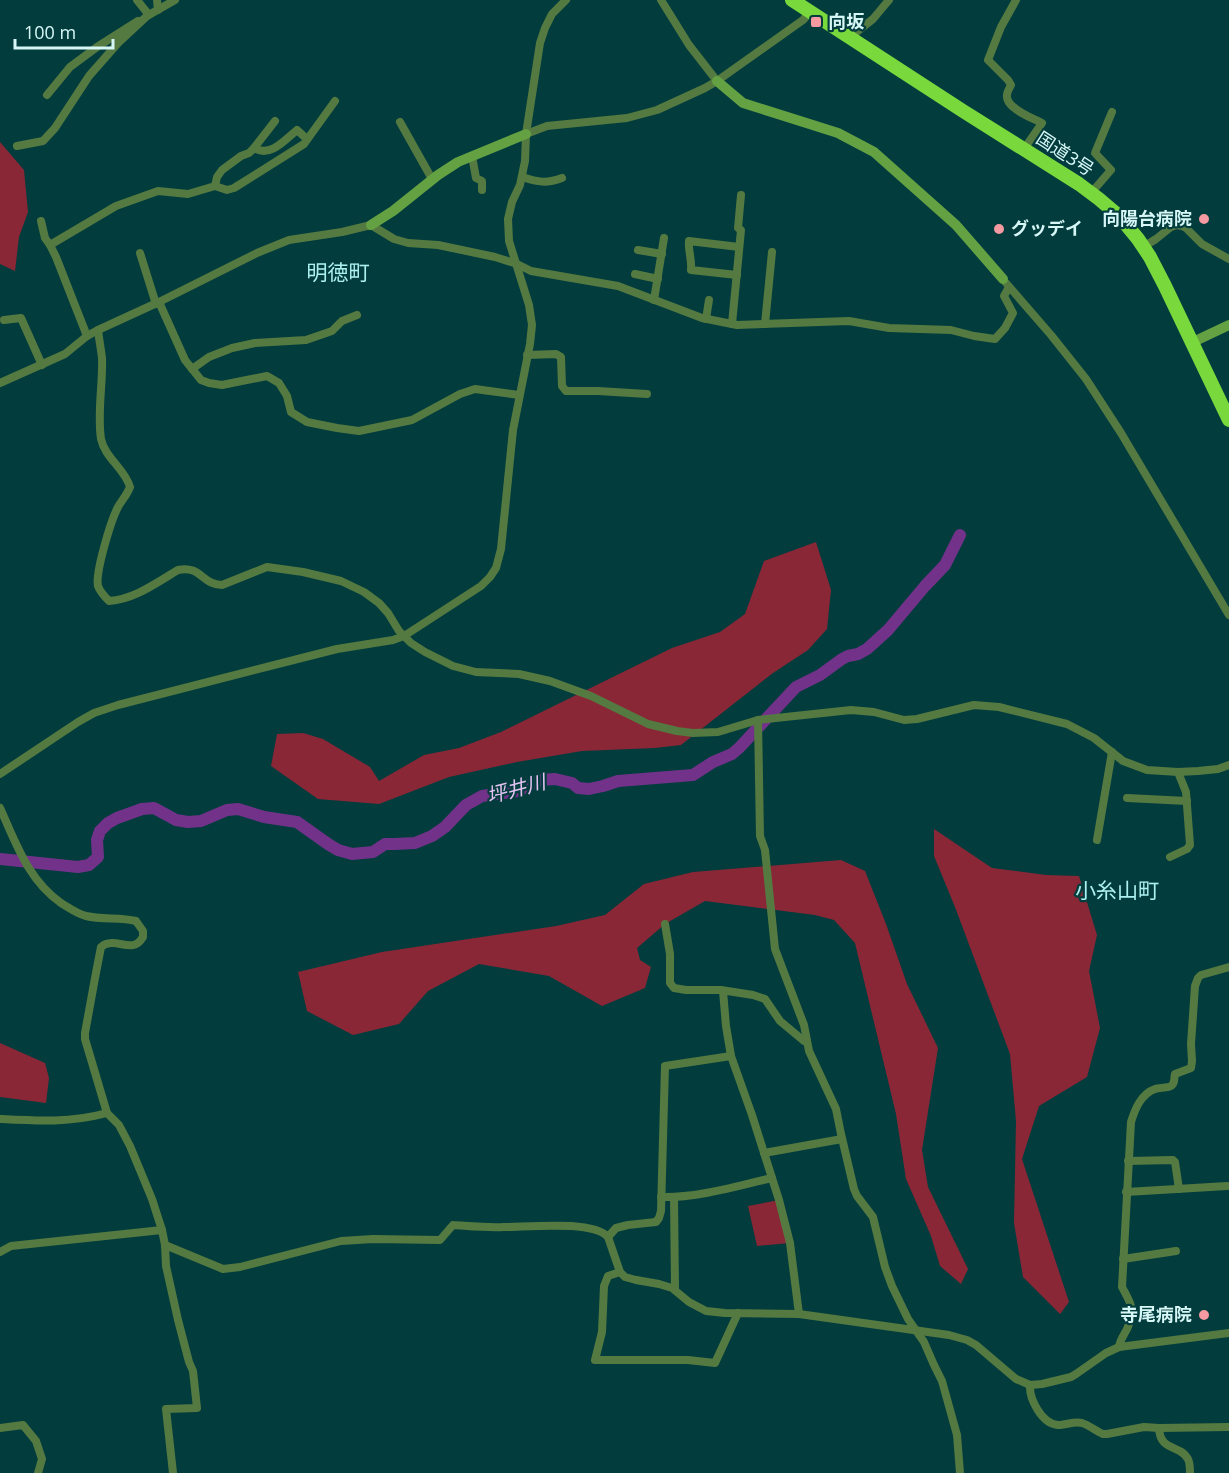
<svg xmlns="http://www.w3.org/2000/svg" width="1229" height="1473" font-family="'Open Sans','Noto Sans JP',sans-serif">
	<style>
		.green { fill: #8a2736 }
		.lines { fill: none; stroke-linecap: round; stroke-linejoin: round }
		.river { stroke: #73328a; stroke-width: 12 }
		.street { stroke: #547a41; stroke-width: 8 }
		.secondary { stroke: #64a143; stroke-width: 10 }
		.highway { stroke: #79d93c; stroke-width: 14 }
		.poi-dot { fill: #f49aa0; stroke: #023c3d; stroke-width: 2 }
		.labels { text-anchor: middle; stroke-width: 4.5; stroke-linejoin: round; paint-order: stroke }
		.poi-label { font-size: 18px; font-weight: bold; fill: #d7f7f7; stroke: #023c3d; text-anchor: start }
		.street-label { font-size: 18px; fill: #d7f7f7; stroke: #023c3d }
		.water-label { font-size: 20px; font-style: italic; fill: #e3c3f1; stroke: #023c3d }
		.quarter-label { font-size: 21px; fill: #acf0f0; stroke: #023c3d }
	</style>
	<rect width="100%" height="100%" fill="#023c3d"/>
	<g class="green">
		<polygon points="0,142 24,170 28,212 19,237 15,271 0,264"/>
		<polygon points="816,542 831,590 827,629 808,650 773,673 681,745 655,748 582,751 517,762 449,777 379,804 318,799 271,766 277,734 303,733 323,739 370,767 379,781 424,755 459,748 501,732 672,648 720,632 745,614 764,561"/>
		<polygon points="934,829 992,868 1046,875 1079,876 1097,935 1089,971 1100,1028 1087,1077 1039,1106 1022,1159 1069,1302 1060,1314 1023,1277 1014,1223 1016,1121 1010,1054 955,907 934,856"/>
		<polygon points="841,860 865,871 886,924 907,984 938,1048 922,1150 928,1187 968,1269 961,1284 940,1266 931,1236 906,1179 896,1114 855,943 834,920 815,915 705,901 665,924 637,948 640,960 651,967 645,988 602,1006 549,976 479,964 428,991 399,1024 353,1035 307,1011 298,972 382,952 556,926 605,915 644,884 693,872"/>
		<polygon points="0,1043 45,1063 49,1078 46,1103 0,1097"/>
		<polygon points="779,1200 790,1243 757,1246 748,1206"/>
	</g>
	<g class="lines">
		<polyline class="river" points="0,859 78,867 89,865 98,857 97,840 100,831 108,823 117,818 142,809 154,808 176,820 188,822 201,821 227,810 238,809 264,817 297,822 328,844 338,850 352,854 373,852 385,844 395,844 415,843 432,836 445,827 466,805 482,796 518,791 540,780 555,779 572,783 578,788 589,789 603,786 618,781 693,775 713,762 732,754 739,748 796,687 820,675 842,659 848,656 858,654 867,649 888,630 925,586 945,565 960,535"/>
		<g class="street">
			<polyline points="137,0 149,15"/>
			<polyline points="157,0 158,10"/>
			<polyline points="661,0 689,45 717,81"/>
			<path d="M1016 0 1001 27 988 60 1008 80 1011 85C1009 89 1007 92 1007 95 1005 108 1032 118 1042 123L1024 149"/>
			<polyline points="850,38 859,30 873,19 889,0"/>
			<polyline points="47,95 70,67 97,47 138,21"/>
			<polyline points="400,122 432,179"/>
			<polyline points="526,134 547,126 627,118 657,110 705,88 717,81 803,20 810,12"/>
			<polyline points="17,146 43,141 55,128 89,76 118,43 147,16 175,0"/>
			<polyline points="254,148 275,121"/>
			<polyline points="472,156 476,178 482,181 482,190"/>
			<path d="M522 177C538 182 546 184 562 178"/>
			<path d="M215 186 217 177 222 170 241 156 249 153 254 148C270 158 285 140 297 130L307 139"/>
			<polyline points="1091,193 1111,170 1095,153 1112,112"/>
			<polyline points="41,221 45,238 50,245"/>
			<polyline points="1143,247 1156,239 1171,227 1177,225 1182,226 1186,228 1202,244 1229,259"/>
			<polyline points="638,250 662,254"/>
			<polyline points="140,253 156,304"/>
			<polyline points="635,274 658,279"/>
			<path d="M737 275 691 270C692 259 688 251 689 241L739 247"/>
			<polyline points="1006,283 1051,335 1086,379 1121,433 1229,615"/>
			<polyline points="654,300 664,238"/>
			<polyline points="159,302 185,360 201,380 209,383 222,385 267,376 279,383 287,396 291,412 307,422 337,428 359,431 412,420 460,394 475,389 519,395"/>
			<polyline points="706,319 709,300"/>
			<polyline points="4,320 21,318 42,365"/>
			<polyline points="732,324 741,230 738,228 741,195"/>
			<polyline points="765,324 772,252"/>
			<path d="M98 330C99 339 101 349 102 358 103 385 97 412 101 439 105 458 125 469 130 487 127 495 122 500 118 507 111 520 95 573 98 586 100 592 105 597 109 601 135 599 156 583 178 570 201 565 202 585 222 585L267 567 303 572 341 581 364 592 379 603 388 613 399 631 411 643 425 652 453 666 476 672 519 674 550 681 591 696 648 724 677 731 693 733 718 732 758 720 851 710 874 712 904 720 917 719 974 705 999 707 1067 724 1094 738 1123 761 1147 770 1178 772 1198 771 1218 769 1229 765"/>
			<polyline points="87,336 56,257 50,245 116,206 158,191 188,194 215,186 227,190 234,188 304,144 335,101"/>
			<polyline points="527,355 556,354 561,357 562,386 566,391 598,391 647,394"/>
			<polyline points="192,369 209,357 232,348 255,343 306,340 332,331 342,321 357,315"/>
			<polyline points="0,383 65,354 87,336 98,330 159,302 257,253 289,240 342,232 371,225 394,239 408,243 438,245 495,257 517,264 531,271 618,286 702,318 737,325 849,321 889,328 951,330 974,336 995,339 1005,328 1013,313 1004,296 1009,287"/>
			<polyline points="758,720 760,836 765,850 775,949 804,1025 809,1051 836,1109 841,1134 854,1189 857,1196 873,1217 885,1267 892,1286 908,1319 924,1342 934,1365 942,1381 957,1435 960,1473"/>
			<polyline points="0,774 78,722 94,713 118,705 337,649 393,640 404,636 481,586 490,577 496,568 501,549 513,430 530,344 532,325 529,305 509,241 508,219 512,202 520,185 525,161 526,134 540,43 545,28 552,14 566,0"/>
			<polyline points="1127,798 1187,801"/>
			<path d="M0 808C16 843 28 880 61 903 69 908 77 914 86 916 102 920 120 917 136 921L143 931V937C132 956 116 935 101 947L95 978 85 1033V1039L107 1113 119 1125 130 1146 152 1199 162 1230 165 1245 166 1266 178 1320 189 1362 193 1371 197 1408 166 1409 173 1473"/>
			<polyline points="1097,840 1112,752"/>
			<polyline points="1170,857 1187,849 1190,845 1186,792 1178,772"/>
			<polyline points="665,924 670,954 670,983 674,988 686,990 721,990 753,995 765,999 780,1021 804,1041 807,1042"/>
			<polyline points="723,991 726,1026 731,1056 752,1115 779,1200 790,1243 799,1314"/>
			<path d="M0 1119C37 1121 70 1123 107 1113"/>
			<polyline points="764,1153 842,1139"/>
			<polyline points="1128,1161 1173,1160 1175,1162 1179,1189"/>
			<polyline points="1126,1192 1227,1186"/>
			<path d="M661 1197C698 1198 736 1186 772 1178"/>
			<polyline points="674,1197 675,1289"/>
			<polyline points="608,1237 616,1228 628,1225 656,1222 659,1218 661,1211 665,1066 731,1056"/>
			<path d="M165 1245 223 1269 240 1267 341 1241 373 1239 440 1240 453 1225C469 1226 487 1228 504 1227 527 1227 593 1220 608 1237L620 1272 625 1277 636 1280 659 1284 672 1288 689 1302 706 1311 725 1313 799 1314 949 1335 967 1340 976 1345 1016 1379 1030 1385 1042 1384 1071 1377 1076 1374 1106 1353 1119 1347 1229 1333"/>
			<polyline points="0,1252 11,1246 162,1230"/>
			<polyline points="1123,1259 1176,1251"/>
			<polyline points="620,1272 608,1276 604,1286 602,1332 595,1360 688,1360 715,1363 738,1313"/>
			<path d="M1119 1347C1120 1340 1124 1335 1127 1329 1136 1309 1131 1304 1122 1287L1131 1122C1135 1109 1141 1094 1155 1089 1160 1087 1170 1089 1173 1084 1175 1081 1174 1077 1175 1074L1191 1068 1192 1061 1191 1044 1195 986 1198 978 1201 975 1229 967"/>
			<path d="M1030 1385C1029 1399 1042 1424 1058 1425 1066 1425 1074 1421 1082 1423 1089 1425 1096 1431 1103 1434H1107L1144 1427 1159 1428 1229 1427"/>
			<polyline points="0,1428 23,1425 36,1441 42,1459 38,1473"/>
			<path d="M1159 1428C1160 1452 1180 1444 1188 1459 1190 1463 1190 1468 1190 1473"/>
		</g>
		<g class="secondary">
			<polyline points="717,81 743,103 838,133 874,152 956,225 1003,279"/>
			<polyline points="371,225 393,211 438,175 458,162 526,134"/>
			<polyline points="1193,342 1229,325"/>
		</g>
		<polyline class="highway" points="792,0 963,111 1079,184 1099,199 1119,216 1138,239 1150,257 1165,286 1229,420"/>
	</g>
	<g class="poi-dot">
		<rect x="810" y="16" width="12" height="12" rx="3"/>
		<circle cx="1204" cy="219" r="6"/>
		<circle cx="999" cy="229" r="6"/>
		<circle cx="1204" cy="1315" r="6"/>
	</g>
	<g class="labels">
		<g class="poi-label">
			<text x="828" y="28">向坂</text>
			<text x="1192" y="225" text-anchor="end">向陽台病院</text>
			<text x="1011" y="235">グッデイ</text>
			<text x="1192" y="1321" text-anchor="end">寺尾病院</text>
		</g>
		<g class="street-label">
			<text transform="translate(1065 154) rotate(33)" y="6">国道3号</text>
		</g>
		<g class="water-label">
			<text transform="translate(516 789) rotate(-15)" y="7">坪井川</text>
		</g>
		<g class="quarter-label">
			<text x="338" y="280">明徳町</text>
			<text x="1117" y="898">小糸山町</text>
		</g>
	</g>
	<path d="M15 39v9h98v-9" fill="none" stroke="#d7f7f7" stroke-width="3"/>
	<text x="24" y="39" font-size="18" fill="#d7f7f7" stroke="#023c3d" stroke-width="4.5" paint-order="stroke">100 m</text>
</svg>
